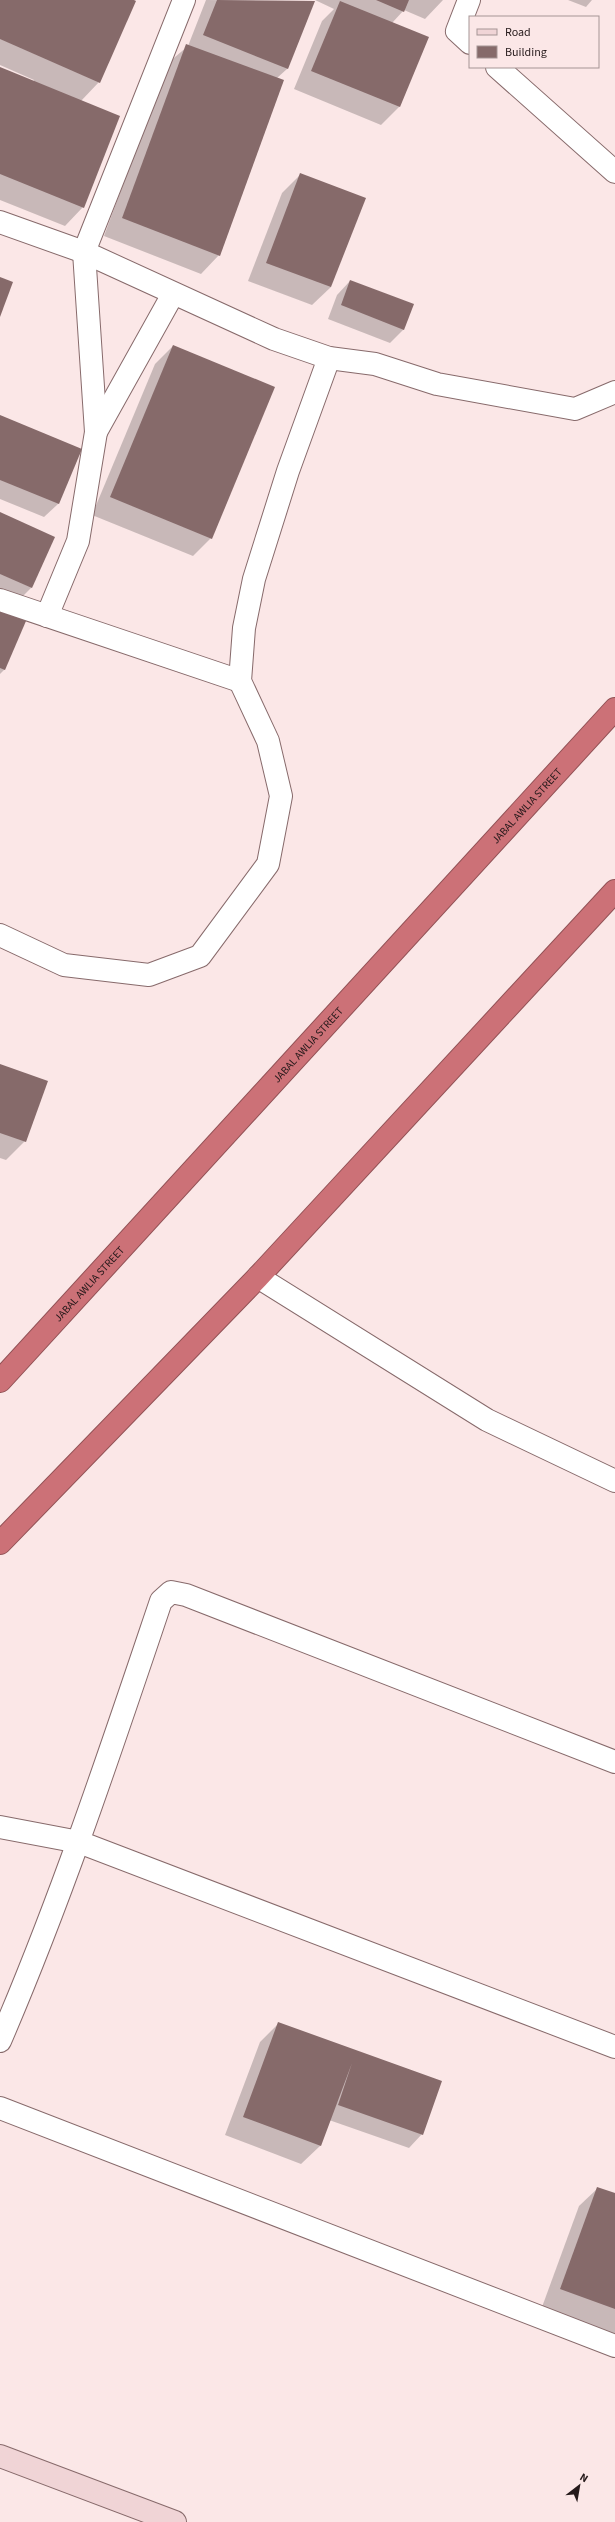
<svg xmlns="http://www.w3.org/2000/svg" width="615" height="2522" font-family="'Source Sans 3',sans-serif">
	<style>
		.shadow { fill: #0003 }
		.building { fill: #866a6a }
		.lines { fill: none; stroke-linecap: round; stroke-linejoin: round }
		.street-casing { stroke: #876a6b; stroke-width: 24 }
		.secondary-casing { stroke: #876a6b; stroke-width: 24 }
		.highway-casing { stroke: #925256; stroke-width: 24 }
		.street { stroke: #fff; stroke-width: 22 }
		.secondary { stroke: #f0d4d6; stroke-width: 22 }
		.highway { stroke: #cc7177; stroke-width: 22 }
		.labels { text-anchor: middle; stroke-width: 3; stroke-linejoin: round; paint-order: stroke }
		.street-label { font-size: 11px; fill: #25191a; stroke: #fbe7e7 }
	</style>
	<rect width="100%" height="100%" fill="#fbe7e7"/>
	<g class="shadow">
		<polygon points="0,0 131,0 99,82 81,101 83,207 65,226 0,200 0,69 33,82 34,80 0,65"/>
		<polygon points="206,0 314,1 287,69 277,78 219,255 201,274 104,236 168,63 188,46"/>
		<polygon points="315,0 443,0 425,19 404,10 392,23 399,107 381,125 294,89 322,21 334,9"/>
		<polygon points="568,0 592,0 586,7"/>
		<polygon points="301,174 331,287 312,305 248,281 282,193"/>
		<polygon points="350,281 404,329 390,343 328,319 337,295"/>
		<polygon points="173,346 211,538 193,556 92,515 155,364"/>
		<polygon points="0,416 81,450 58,504 44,517 0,499"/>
		<polygon points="0,513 31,588 13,606 0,600"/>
		<polygon points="0,611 5,669 0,674"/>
		<polygon points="0,1065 25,1141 6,1160 0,1158"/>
		<polygon points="279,2023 356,2053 422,2134 409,2148 329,2120 320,2146 301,2164 225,2135 260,2042"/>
		<polygon points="598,2188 615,2195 615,2335 542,2307 579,2206"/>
	</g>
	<g class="building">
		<polygon points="0,0 134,0 136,1 100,83 0,39"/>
		<polygon points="217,0 315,1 288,69 203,35"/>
		<polygon points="376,0 409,0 404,12"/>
		<polygon points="340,1 429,37 400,107 311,71"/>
		<polygon points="186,44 284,80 220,256 122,218"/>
		<polygon points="0,67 120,116 84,208 0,174"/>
		<polygon points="300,173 366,198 331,287 266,263"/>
		<polygon points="0,277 13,282 0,317"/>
		<polygon points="350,280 414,304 404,330 341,305"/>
		<polygon points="173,345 275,387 212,539 110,497"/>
		<polygon points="0,415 82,449 59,504 0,480"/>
		<polygon points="0,512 55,537 32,588 0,574"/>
		<polygon points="0,610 26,621 5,670 0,668"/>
		<polygon points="0,1064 48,1081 26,1142 0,1133"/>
		<polygon points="278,2022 442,2081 423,2135 338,2105 352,2063 321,2146 243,2117"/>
		<polygon points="597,2187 615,2193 615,2309 560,2289"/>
	</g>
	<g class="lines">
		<g class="street-casing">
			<g id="street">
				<polyline points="469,0 457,31 470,43"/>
				<polyline points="497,67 615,172"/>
				<polyline points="0,222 84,252 274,339 329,358 375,364 437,384 575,409 615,392"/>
				<polyline points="96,432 173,294"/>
				<polyline points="0,600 240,681"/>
				<polyline points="47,616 78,541 96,432 84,252 184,0"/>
				<polyline points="0,935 64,965 149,975 200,956 268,864 281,796 268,741 240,681 244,628 254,579 288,471 329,358"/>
				<polyline points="258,1277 487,1420 615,1481"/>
				<polyline points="0,1827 79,1842 615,2047"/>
				<path d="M0 2041C62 1897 111 1749 161 1601L171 1592 186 1595 615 1762"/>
				<polyline points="0,2108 615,2346"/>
			</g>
		</g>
		<g class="secondary-casing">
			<polyline id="secondary" points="0,2456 175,2522"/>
		</g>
		<g class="highway-casing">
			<g id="highway">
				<path id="s1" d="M0 1381 615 709"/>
				<polyline points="0,1543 258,1277 615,891"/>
			</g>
		</g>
		<use href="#street" class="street"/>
		<use href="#secondary" class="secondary"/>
		<use href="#highway" class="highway"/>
	</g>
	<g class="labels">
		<g class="street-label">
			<text dy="4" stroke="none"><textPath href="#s1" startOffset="780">JABAL AWLIA STREET</textPath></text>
			<text dy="4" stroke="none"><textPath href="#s1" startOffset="456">JABAL AWLIA STREET</textPath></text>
			<text dy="4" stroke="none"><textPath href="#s1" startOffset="132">JABAL AWLIA STREET</textPath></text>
		</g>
	</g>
	<rect x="469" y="16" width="130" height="52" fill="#fbe7e7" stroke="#a59595"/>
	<rect x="477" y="29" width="20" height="6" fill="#f0d4d6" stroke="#a59595"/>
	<text x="505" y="36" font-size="12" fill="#25191a">Road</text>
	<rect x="477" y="46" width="20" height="12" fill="#866a6a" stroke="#a59595"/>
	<text x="505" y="56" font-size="12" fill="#25191a">Building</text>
	<g transform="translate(579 2486) rotate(31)" stroke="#fbe7e7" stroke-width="3" paint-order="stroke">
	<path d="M0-3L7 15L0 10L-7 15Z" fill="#25191a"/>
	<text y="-6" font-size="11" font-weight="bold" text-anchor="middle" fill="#25191a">N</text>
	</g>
</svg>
